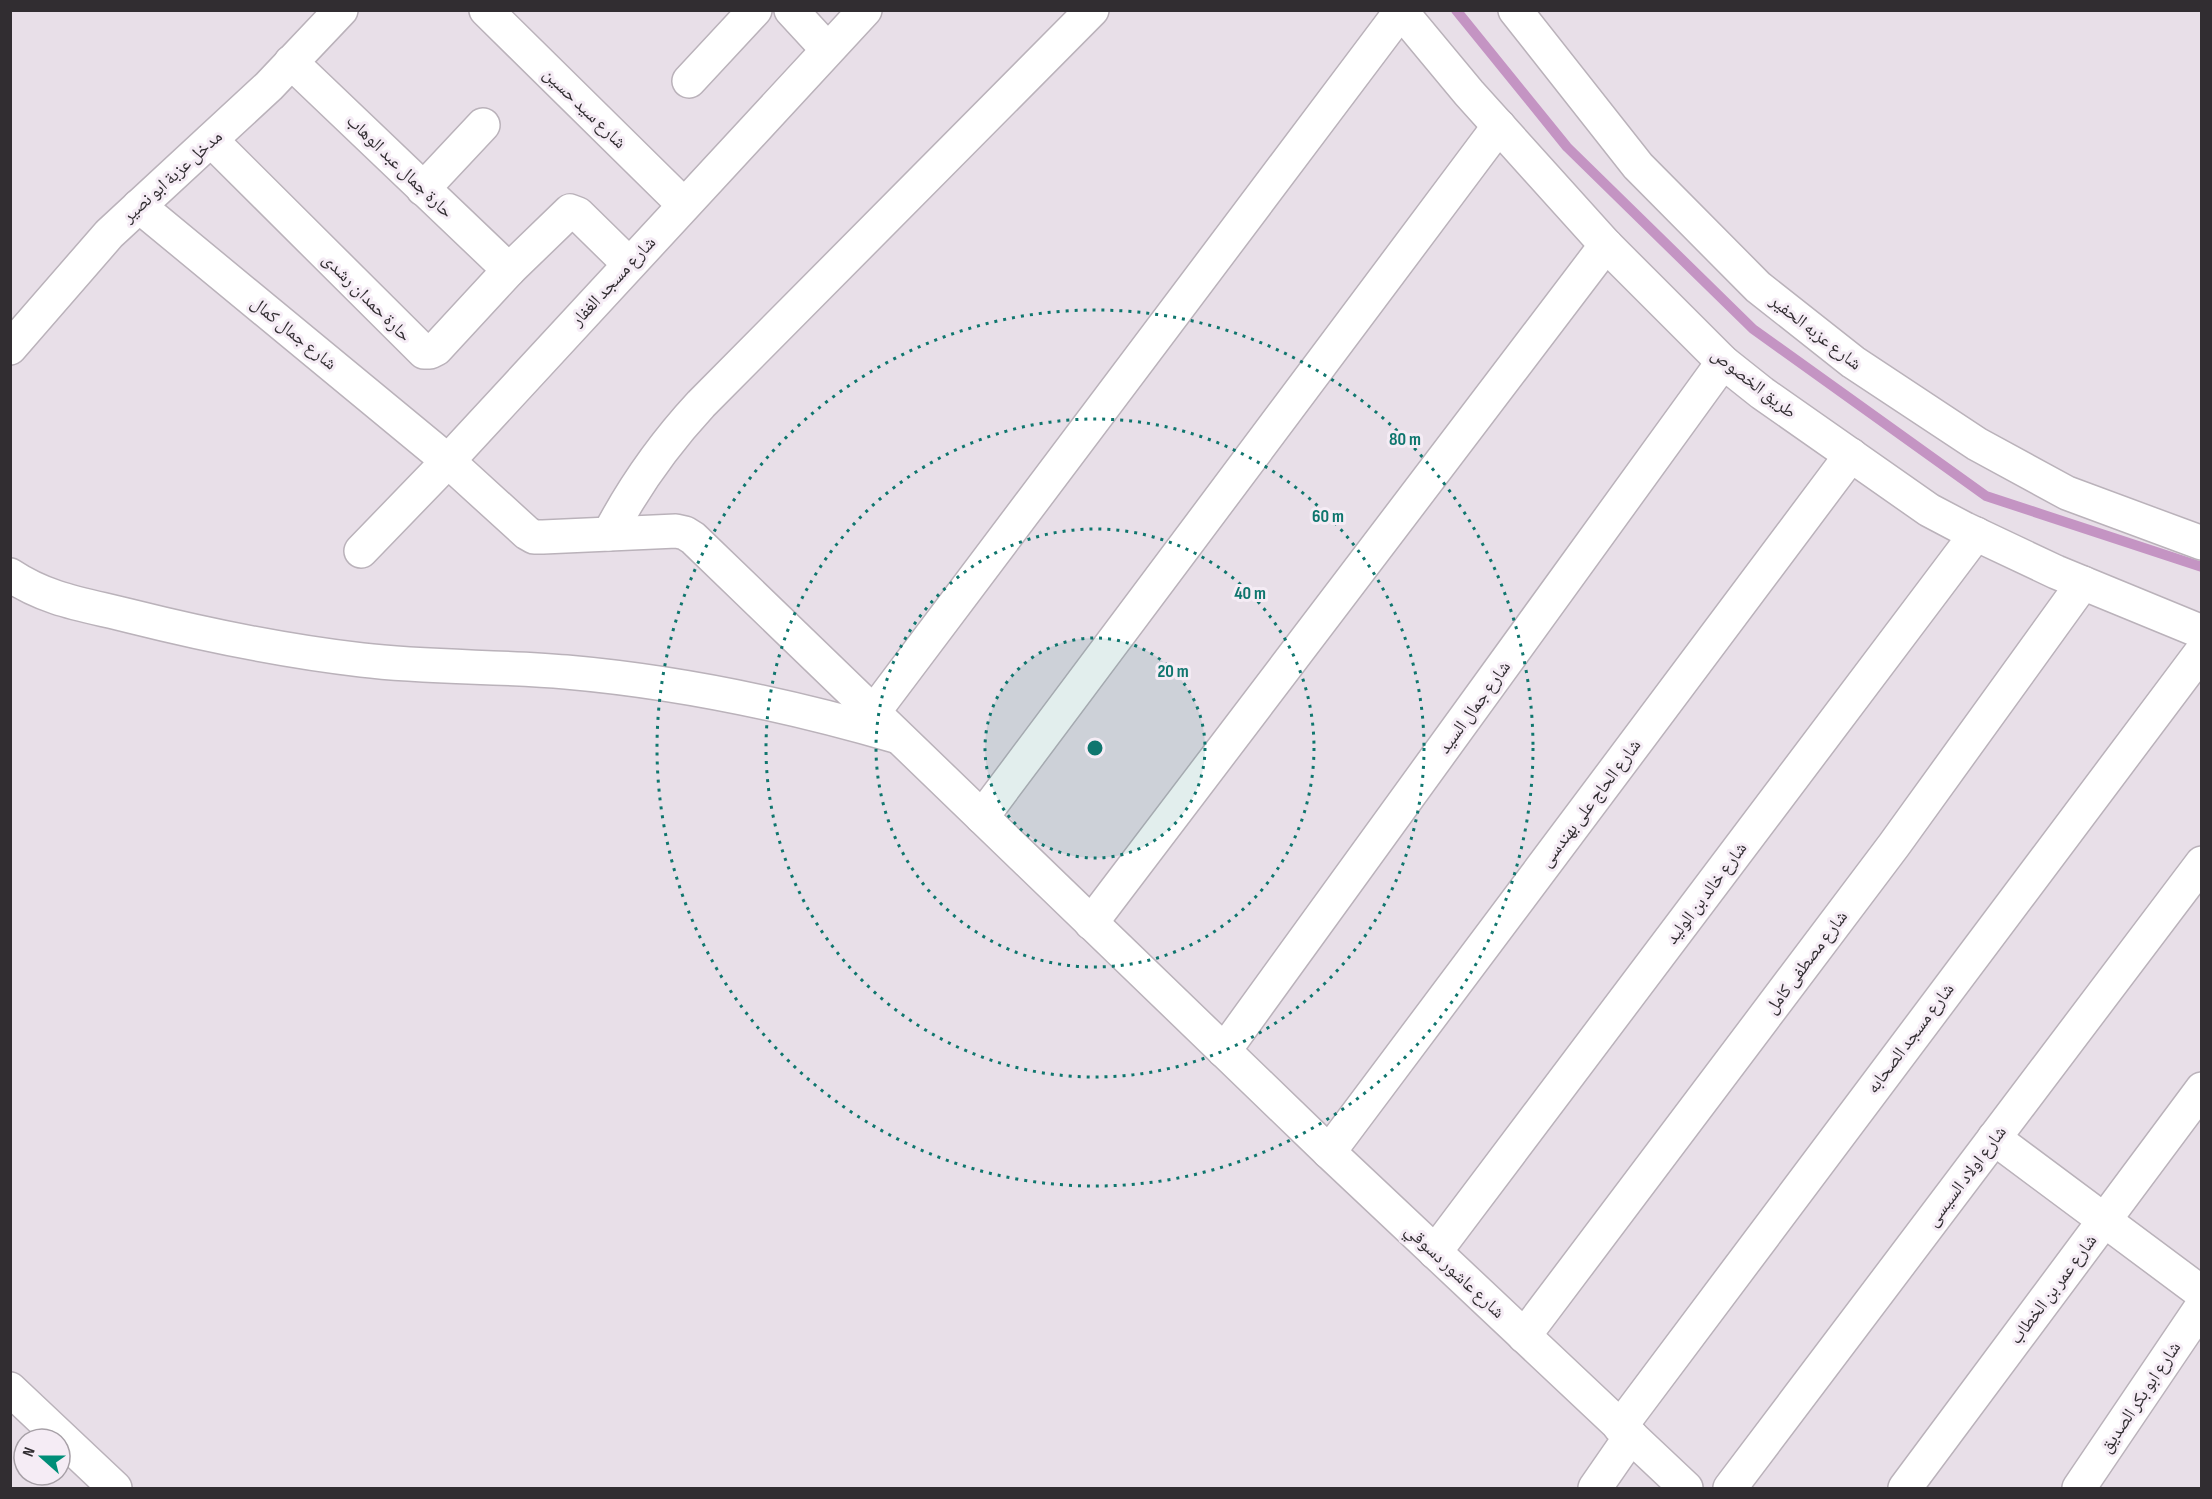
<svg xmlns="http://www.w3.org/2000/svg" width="2212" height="1499" font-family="'Sofia Sans Condensed','Noto Naskh Arabic',sans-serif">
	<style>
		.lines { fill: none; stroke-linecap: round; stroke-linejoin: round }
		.stream { stroke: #c494c3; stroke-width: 10 }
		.minor-casing { stroke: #bab2ba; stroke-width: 36 }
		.secondary-casing { stroke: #bab2ba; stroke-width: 36 }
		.minor { stroke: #fff; stroke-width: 33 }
		.secondary { stroke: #fff; stroke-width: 33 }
		.ring { fill: none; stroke: #0f766e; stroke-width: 3; stroke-dasharray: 3 6 }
		.labels { text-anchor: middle; stroke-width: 6; stroke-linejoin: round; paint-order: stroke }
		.street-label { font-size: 18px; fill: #312d31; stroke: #f5ecf5 }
		.centre { fill: #0f766e; stroke: #f5ecf5; stroke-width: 3 }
		.ring-label { font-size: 18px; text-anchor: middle; font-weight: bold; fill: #0f766e; stroke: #f5ecf5; stroke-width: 6; stroke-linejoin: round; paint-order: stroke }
	</style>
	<rect width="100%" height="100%" fill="#e8dfe8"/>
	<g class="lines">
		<polyline class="stream" points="1456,10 1567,147 1753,329 1986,496 2202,567"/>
		<g class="minor-casing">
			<g id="minor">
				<polyline points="486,10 684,205"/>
				<polyline points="791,10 827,49"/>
				<polyline points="1400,10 1469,93 1606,245 1723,362 1762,393 1929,510 1965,529 2056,572 2202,632"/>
				<polyline points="1515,10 1638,166 1758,287 1853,362 1977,444 2067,493 2202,543"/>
				<polyline points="291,62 509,270"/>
				<polyline points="689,81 755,10"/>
				<polyline points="211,140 424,352 430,352 436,349 509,270 570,211 578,214 629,264"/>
				<polyline points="423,189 483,125"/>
				<polyline points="139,206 448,461 527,533 534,537 543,537 676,531 685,533 693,538 1329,1152 1686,1488"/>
				<polyline points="10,348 109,234 269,86 341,10"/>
				<path d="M609 534C634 486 664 444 701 404L1092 10"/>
				<polyline points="361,551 448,461 865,10"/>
				<path d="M10 575C49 601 87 605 130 616 206 635 283 651 362 660 429 668 498 666 566 672 680 682 785 704 895 736"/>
				<polyline points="873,713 1401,11"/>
				<polyline points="982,817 1499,126"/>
				<polyline points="1091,923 1606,245"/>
				<polyline points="1224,1051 1723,362"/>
				<polyline points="1994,1138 2202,1293"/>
				<polyline points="1329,1152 1851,455"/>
				<polyline points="1435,1252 1976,534"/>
				<polyline points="1524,1336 1894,845 2083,583"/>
				<polyline points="1620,1427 2202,651"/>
				<polyline points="1595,1488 1631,1436"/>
				<polyline points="1730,1488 2202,863"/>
				<polyline points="1905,1488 2202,1089"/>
				<polyline points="2079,1488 2202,1306"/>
			</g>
		</g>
		<g class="secondary-casing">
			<polyline id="secondary" points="10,1389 115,1488"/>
		</g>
		<use href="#minor" class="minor"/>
		<use href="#secondary" class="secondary"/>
	</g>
	<circle cx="1095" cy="748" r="110" fill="#0f766e" fill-opacity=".12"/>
	<g class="ring">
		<circle cx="1095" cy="748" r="110"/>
		<circle cx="1095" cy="748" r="219"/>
		<circle cx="1095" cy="748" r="329"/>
		<circle cx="1095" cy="748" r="438"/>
	</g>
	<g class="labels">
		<g class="street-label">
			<text transform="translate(585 108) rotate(44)" y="6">شارع سيد حسين</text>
			<text transform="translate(400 166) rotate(44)" y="6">حارة جمال عبد الوهاب</text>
			<text transform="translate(172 176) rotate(-42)" y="6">مدخل عزبة ابو نصير</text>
			<text transform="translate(613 281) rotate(-47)" y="6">شارع مسجد الغفار</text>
			<text transform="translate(367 297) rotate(45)" y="6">حارة حمدان رشدى</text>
			<text transform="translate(1816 332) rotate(38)" y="6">شارع عزبه الحفير</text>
			<text transform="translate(294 333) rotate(39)" y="6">شارع جمال كمال</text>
			<text transform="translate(1754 383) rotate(38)" y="6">طريق الخصوص</text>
			<text transform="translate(1474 707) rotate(-54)" y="6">شارع جمال السيد</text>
			<text transform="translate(1590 803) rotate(-53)" y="6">شارع الحاج على بهندسى</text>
			<text transform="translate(1706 893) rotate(-53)" y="6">شارع خالد بن الوليد</text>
			<text transform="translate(1806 962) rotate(-53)" y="6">شارع مصطفى كامل</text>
			<text transform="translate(1910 1038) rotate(-53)" y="6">شارع مسجد الصحابه</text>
			<text transform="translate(1966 1176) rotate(-53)" y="6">شارع اولاد السيسى</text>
			<text transform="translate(1455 1271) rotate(43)" y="6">شارع عاشور دسوقي</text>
			<text transform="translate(2053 1289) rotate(-53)" y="6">شارع عمر بن الخطاب</text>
			<text transform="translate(2140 1397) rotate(-56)" y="6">شارع ابو بكر الصديق</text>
		</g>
	</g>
	<circle cx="1095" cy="748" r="9" class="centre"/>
	<g class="ring-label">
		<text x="1405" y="445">80 m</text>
		<text x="1328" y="522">60 m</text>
		<text x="1250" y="599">40 m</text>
		<text x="1173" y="677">20 m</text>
	</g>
	<rect width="2212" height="1499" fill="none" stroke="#312d31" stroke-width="24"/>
	<g transform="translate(42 1457) rotate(291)"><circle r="28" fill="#f5ecf5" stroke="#a7a0a7" stroke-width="1.5"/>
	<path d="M0-4.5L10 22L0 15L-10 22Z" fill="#008e78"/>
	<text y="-9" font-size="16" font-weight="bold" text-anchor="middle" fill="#312d31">N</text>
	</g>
</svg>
